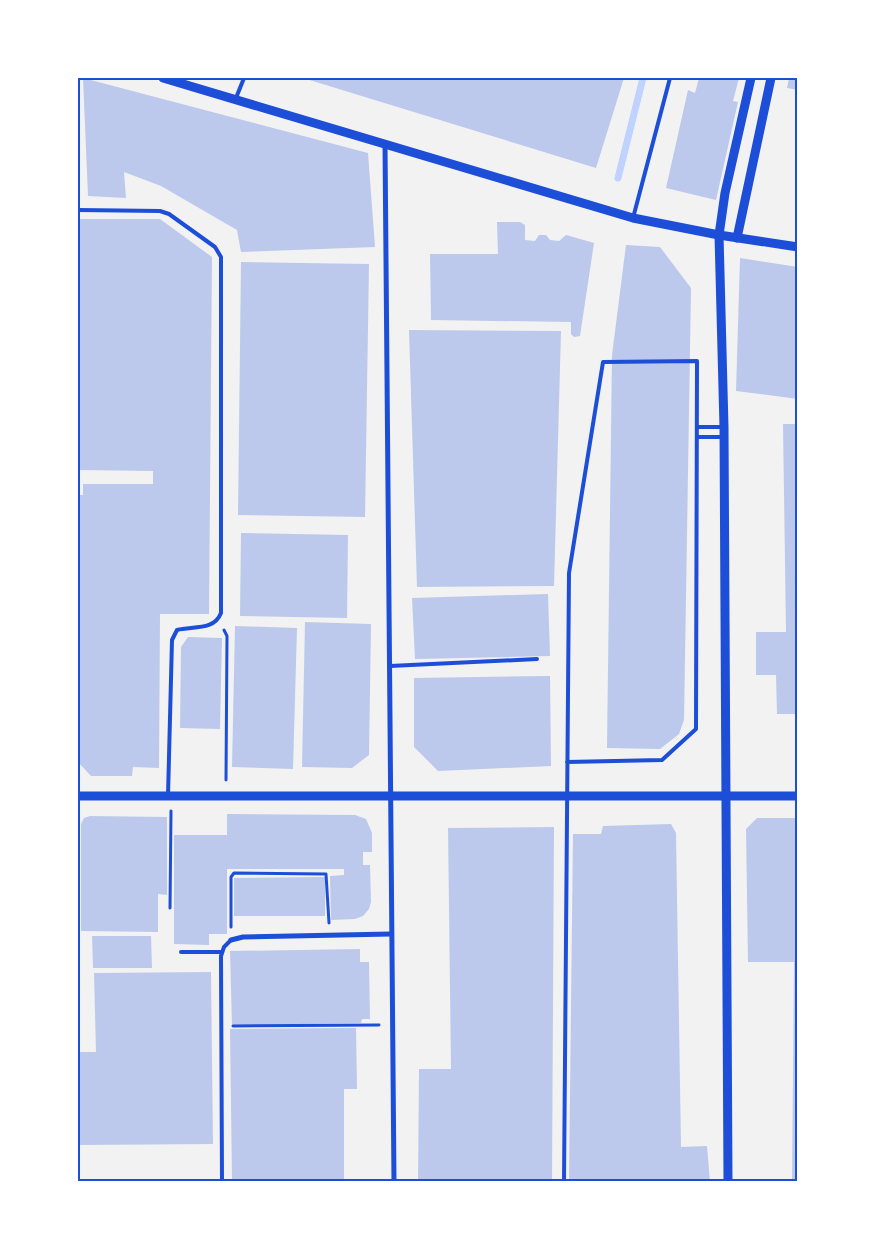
<svg xmlns="http://www.w3.org/2000/svg" width="875" height="1259" font-family="Ubuntu,sans-serif">
	<style>
		.lines { fill: none; stroke-linecap: round; stroke-linejoin: round }
		.stream { stroke: #bfd3fe; stroke-width: 7 }
		.building { fill: #bdc9ec }
		.path { stroke: #1d4ed8; stroke-width: 3 }
		.service { stroke: #1d4ed8; stroke-width: 4 }
		.minor { stroke: #1d4ed8; stroke-width: 5 }
		.tertiary { stroke: #1d4ed8; stroke-width: 9 }
		.neatline { fill: none; stroke: #1d4ed8; stroke-width: 2 }
	</style>
	<rect width="100%" height="100%" fill="#f2f2f2"/>
	<g class="lines">
		<polyline class="stream" points="618,178 643,78"/>
	</g>
	<g class="building">
		<polygon points="83,78 368,153 375,247 241,252 237,230 161,186 124,172 126,198 88,196"/>
		<polygon points="303,78 624,78 596,168"/>
		<polygon points="699,78 739,78 733,101 738,102 716,200 666,188 688,90 695,93"/>
		<polygon points="789,78 798,78 798,90 787,88"/>
		<polygon points="78,219 160,219 212,257 209,614 160,614 159,768 133,767 132,776 91,776 78,762 78,495 83,495 83,484 153,484 153,471 78,470"/>
		<polygon points="497,222 520,222 525,225 525,240 535,241 539,235 546,235 550,240 559,241 566,235 594,243 580,336 574,337 571,334 571,322 431,320 430,254 498,254"/>
		<polygon points="626,245 660,247 691,288 684,720 679,734 660,749 607,748 612,355"/>
		<polygon points="740,258 798,267 798,399 736,391"/>
		<polygon points="241,262 369,264 365,517 238,515"/>
		<polygon points="409,330 561,331 554,586 417,587"/>
		<polygon points="783,424 798,424 798,714 777,714 776,675 756,675 756,632 786,632"/>
		<polygon points="241,533 348,535 347,618 240,616"/>
		<polygon points="548,594 550,656 415,659 412,598"/>
		<polygon points="305,622 371,624 369,755 352,768 302,767"/>
		<polygon points="235,626 297,628 293,769 232,767"/>
		<polygon points="188,637 222,638 220,729 180,728 181,647"/>
		<polygon points="550,676 551,766 438,771 414,747 414,678"/>
		<polygon points="227,814 355,815 366,819 372,833 372,852 363,852 363,865 370,865 371,902 369,909 363,916 355,919 331,920 330,876 344,875 344,869 227,869 227,934 209,934 209,945 174,944 174,835 227,835"/>
		<polygon points="90,816 167,817 167,895 158,894 158,932 81,931 81,824 84,818"/>
		<polygon points="757,818 798,818 798,1182 792,1182 794,962 748,962 746,829"/>
		<polygon points="671,824 676,833 681,1147 707,1146 710,1182 569,1182 573,834 601,834 603,826"/>
		<polygon points="554,827 552,1182 418,1182 419,1069 451,1069 448,828"/>
		<polygon points="325,877 325,916 234,916 234,878"/>
		<polygon points="92,936 151,936 152,968 93,968"/>
		<polygon points="360,949 360,962 369,962 370,1019 362,1019 361,1023 232,1025 230,951"/>
		<polygon points="211,972 213,1144 79,1145 78,1052 96,1052 94,973"/>
		<polygon points="356,1028 357,1089 344,1089 344,1182 232,1182 230,1029"/>
	</g>
	<g class="lines">
		<g class="path">
			<polyline points="224,630 227,636 226,780"/>
			<polyline points="170,908 171,811"/>
			<polyline points="231,927 231,877 234,873 326,874 329,923"/>
			<polyline points="233,1026 379,1025"/>
		</g>
		<g class="service">
			<polyline points="236,98 244,78"/>
			<path d="M78 210 160 211 169 214 215 247 221 257V613C214 631 193 626 177 630L172 640 168 796"/>
			<polyline points="633,218 670,78"/>
			<polyline points="698,427 723,427"/>
			<polyline points="698,437 723,437"/>
			<polyline points="390,666 537,659"/>
			<polyline points="181,952 222,952"/>
			<polyline points="222,1182 221,956 224,947 231,940"/>
			<polyline points="564,1182 569,573 603,362 697,361 696,729 662,760 567,762"/>
		</g>
		<g class="minor">
			<polyline points="385,144 394,1182"/>
			<polyline points="231,940 243,937 391,934"/>
		</g>
		<g class="tertiary">
			<polyline points="163,78 633,218 719,235 798,247"/>
			<polyline points="737,238 771,78"/>
			<polyline points="78,796 798,796"/>
			<polyline points="728,1182 724,427 719,235 725,193 751,78"/>
		</g>
	</g>
	<rect width="875" height="1259" fill="none" stroke="#ffffff" stroke-width="158"/>
	<rect x="79" y="79" width="717" height="1101" class="neatline"/>
</svg>
